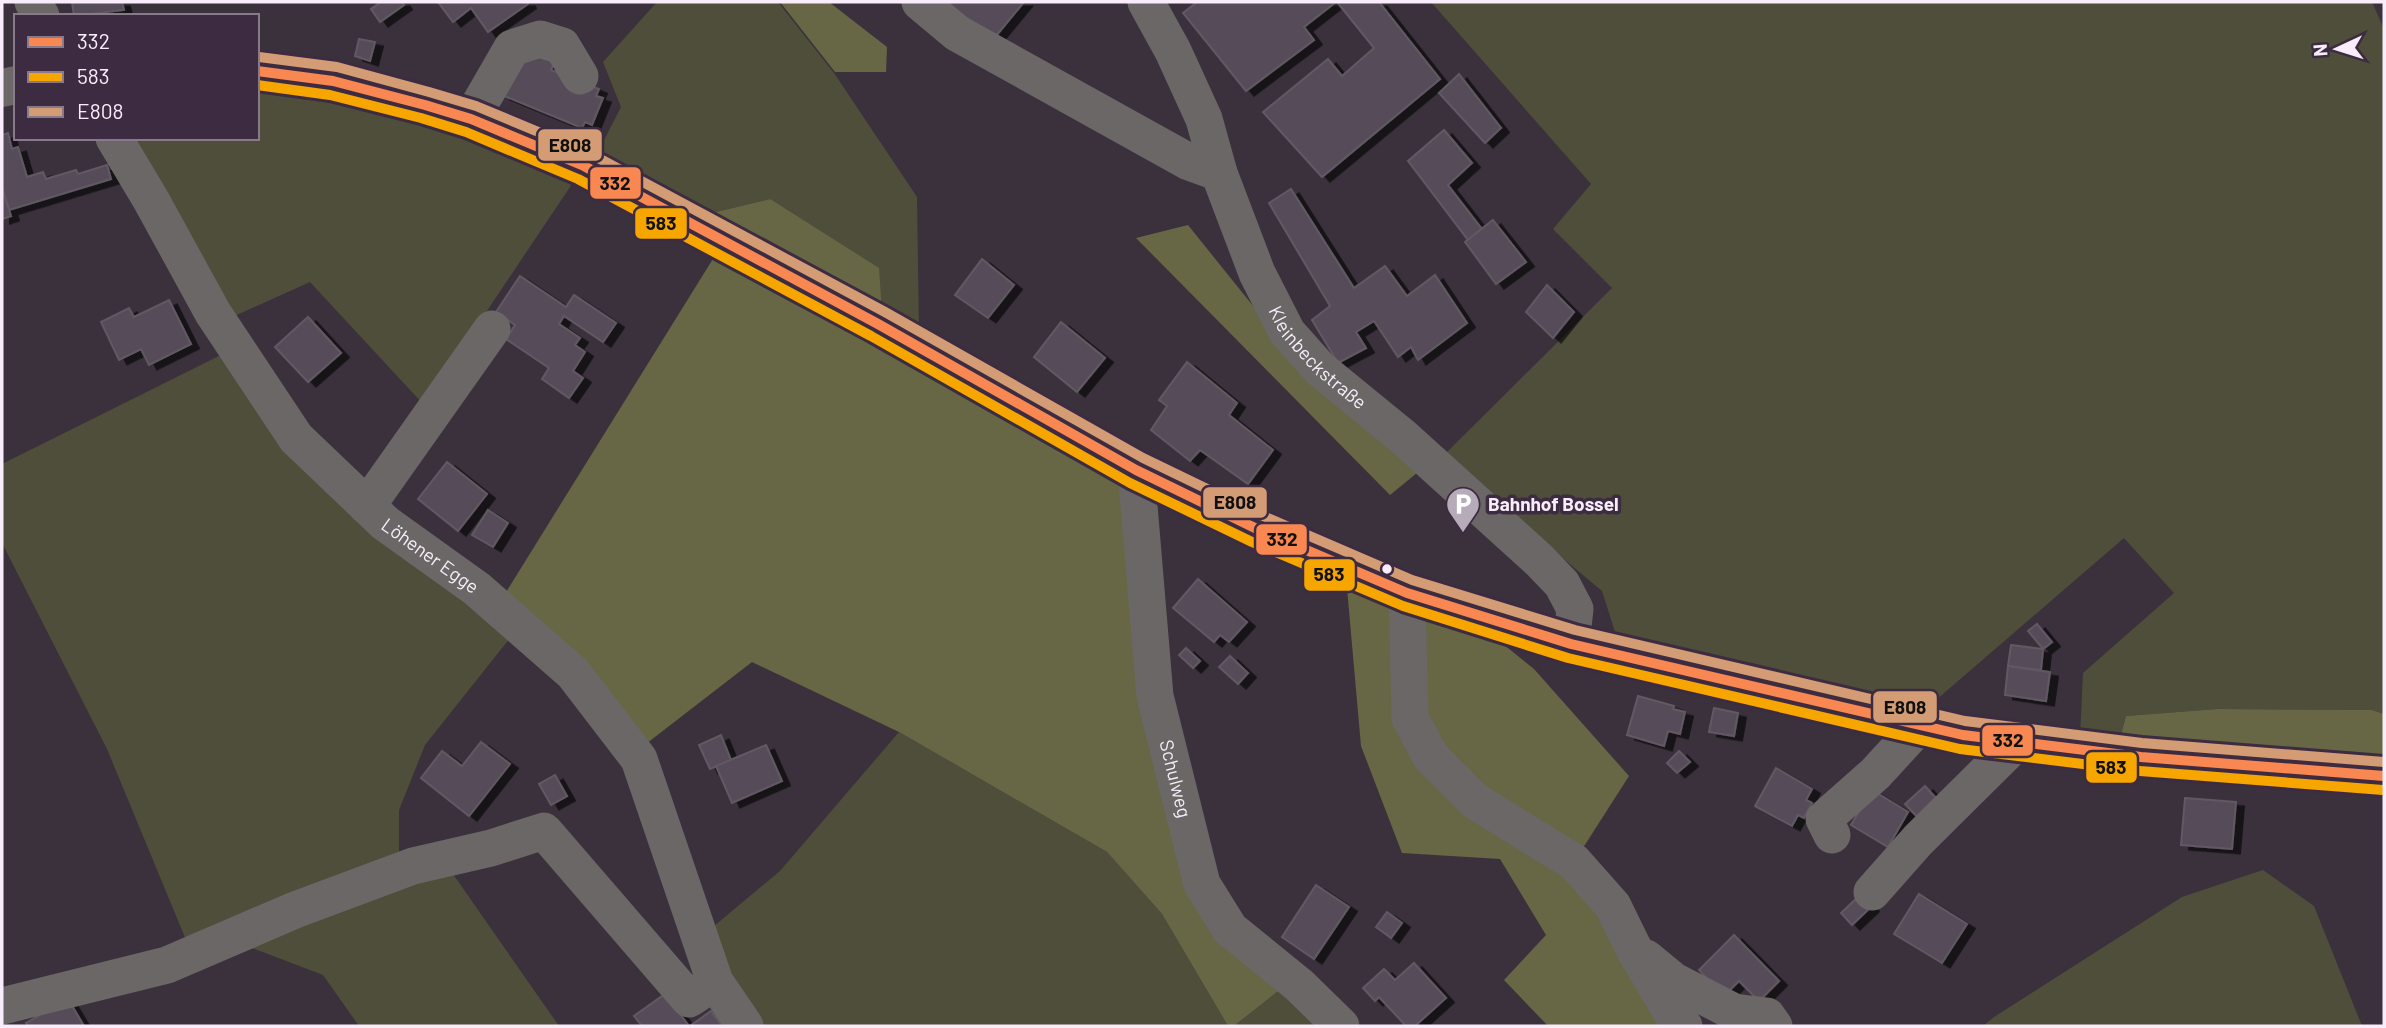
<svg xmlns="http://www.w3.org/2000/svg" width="2386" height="1028" font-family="Barlow,sans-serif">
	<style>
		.green { fill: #4f4e3a }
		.forest { fill: #676745 }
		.building { fill: #564c58; stroke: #615962; stroke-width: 2; filter: url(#shadow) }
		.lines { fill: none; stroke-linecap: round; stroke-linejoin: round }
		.minor { stroke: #6a6766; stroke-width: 37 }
		.major { stroke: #6d6868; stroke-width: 38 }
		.bus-1-casing { stroke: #3d2c41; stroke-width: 16 }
		.bus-2-casing { stroke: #3d2c41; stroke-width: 16 }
		.bus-3-casing { stroke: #3d2c41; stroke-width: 16 }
		.bus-1 { stroke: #f88751; stroke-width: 10 }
		.bus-2 { stroke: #f7a600; stroke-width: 10 }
		.bus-3 { stroke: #d39c74; stroke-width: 10 }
		.bus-dot { fill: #f9edfb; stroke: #3d2c41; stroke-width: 2.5 }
		.labels { text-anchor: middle; stroke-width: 7; stroke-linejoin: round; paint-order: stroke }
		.street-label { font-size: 19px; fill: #f9edfb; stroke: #3d2c41 }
		.poi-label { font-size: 19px; font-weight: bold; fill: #f9edfb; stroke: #3d2c41; text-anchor: start }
		.line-badge { stroke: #3d2c41; stroke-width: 2.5 }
		.pale-badge-label { font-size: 19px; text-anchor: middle; font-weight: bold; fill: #111 }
	</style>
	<defs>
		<filter id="shadow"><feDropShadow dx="8" dy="4.5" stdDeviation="0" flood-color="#0009"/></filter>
	</defs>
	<rect width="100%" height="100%" fill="#3a313c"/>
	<g class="green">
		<polygon points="657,2 778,2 834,73 917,197 919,332 882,312 770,199 716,212 596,156 621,107 603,62"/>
		<polygon points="1431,2 2372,2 2384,29 2384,714 2372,710 2217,709 2126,716 2119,742 2080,737 2083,673 2174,593 2124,538 1936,700 1928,714 1616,635 1602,591 1442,457 1612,288 1553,229 1591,184"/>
		<path d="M257 89C285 93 314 95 342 101 423 118 498 151 572 184L424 405 310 282 228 319 125 138H257Z"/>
		<polygon points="227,352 514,633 425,745 399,810 399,860 189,947 107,749 2,543 2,464"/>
		<polygon points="899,732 1107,852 1162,914 1228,1026 752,1026 707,932 780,871"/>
		<polygon points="446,864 559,1026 359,1026 323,975 236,942"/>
		<polygon points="2263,870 2314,906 2362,1026 1983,1026 1994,1017 2182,897"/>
		<polygon points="1286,985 1332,1026 1234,1026"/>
	</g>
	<g class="forest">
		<polygon points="780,2 829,2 887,47 886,72 835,72"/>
		<polygon points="770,199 879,268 882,313 720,225 716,212"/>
		<polygon points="1188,225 1282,342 1423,468 1390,495 1136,238"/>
		<polygon points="716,254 951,384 1129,489 1196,889 1286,985 1234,1026 1228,1026 1162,914 1107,852 899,732 752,662 642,747 503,597"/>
		<polygon points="1347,588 1493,636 1534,669 1629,776 1574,862 1684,1026 1548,1026 1504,980 1546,935 1500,859 1402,853 1361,746"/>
		<polygon points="2217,709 2372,710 2384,714 2384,760 2119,742 2126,716"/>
	</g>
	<g class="building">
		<polygon points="72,2 122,2 124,10 74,16"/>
		<polygon points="381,2 402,2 404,5 380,22 371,9"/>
		<polygon points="438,2 527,2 528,4 488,32 471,8 453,22"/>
		<polygon points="941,2 1024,2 991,42"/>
		<polygon points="1197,2 1336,2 1304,27 1314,40 1246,91 1183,13"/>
		<polygon points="1337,2 1379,2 1440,79 1322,177 1263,112 1328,59 1342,76 1374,48"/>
		<polygon points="359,39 375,42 370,61 355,56"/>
		<polygon points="532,52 555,61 551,70 599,89 596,96 603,98 592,125 585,122 582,128 502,95 517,57"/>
		<polygon points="1459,74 1501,128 1485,143 1439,93"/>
		<polygon points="1444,130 1472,163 1448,185 1482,229 1468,240 1408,161"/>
		<polygon points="8,133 12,149 18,147 27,177 43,172 46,179 76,170 78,174 107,165 111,179 9,210 2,189 2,135"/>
		<polygon points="2,188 11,216 2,219"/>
		<polygon points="1291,189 1354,288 1385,266 1407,296 1435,275 1467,323 1418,360 1411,347 1398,357 1374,321 1356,332 1366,348 1338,363 1312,320 1330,306 1269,203"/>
		<polygon points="1493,220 1526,262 1496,284 1465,242"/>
		<polygon points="982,259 1014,285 988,318 955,295"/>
		<polygon points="520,276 566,307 574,295 616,323 603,342 564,316 559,324 580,338 575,345 585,352 573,371 583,378 569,398 542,379 549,368 506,339 515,325 496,312"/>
		<polygon points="1547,285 1574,312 1553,338 1526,312"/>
		<polygon points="169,300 191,344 149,365 141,349 119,360 101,322 129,308 134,317"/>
		<polygon points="308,317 341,353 308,382 275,347"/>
		<polygon points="1061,322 1105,358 1077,392 1034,357"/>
		<polygon points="1187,362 1237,403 1229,415 1273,450 1248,484 1200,450 1190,461 1151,430 1167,406 1159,400"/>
		<polygon points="447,462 487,494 458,531 418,499"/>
		<polygon points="488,510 508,523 493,547 472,535"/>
		<polygon points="1198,579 1247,622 1229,642 1220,635 1214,642 1173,608"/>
		<polygon points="2037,624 2052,642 2043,649 2028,631"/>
		<polygon points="2011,645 2043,649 2041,670 2008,666"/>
		<polygon points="1186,648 1200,661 1193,668 1179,655"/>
		<polygon points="1230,656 1248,673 1238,684 1219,667"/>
		<polygon points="2008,666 2050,672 2046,701 2005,695"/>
		<polygon points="1638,696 1674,706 1673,709 1685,712 1680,734 1668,731 1664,746 1627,735"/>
		<polygon points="1714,708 1738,713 1734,736 1709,732"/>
		<polygon points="721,735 731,760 710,769 699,745"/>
		<polygon points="481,742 510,764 469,816 421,778 442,751 462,766"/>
		<polygon points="766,745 782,781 732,803 716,766"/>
		<polygon points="1679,751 1690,762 1677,773 1667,763"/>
		<polygon points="1776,768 1812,789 1806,800 1812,803 1804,818 1798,815 1792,826 1755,806"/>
		<polygon points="555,775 567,796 551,805 539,784"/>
		<polygon points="1925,786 1944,807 1925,825 1905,804"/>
		<polygon points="1872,790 1908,812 1888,847 1851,825"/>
		<polygon points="2185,798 2236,802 2232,849 2181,845"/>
		<polygon points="1316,885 1349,907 1314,959 1282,937"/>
		<polygon points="1919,894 1967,924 1942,963 1894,934"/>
		<polygon points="1860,895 1871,907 1852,925 1841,913"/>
		<polygon points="1387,912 1402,923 1391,938 1376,927"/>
		<polygon points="1734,935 1779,981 1759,1001 1739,981 1724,996 1699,970"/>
		<polygon points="1414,963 1446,998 1415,1026 1406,1026 1379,997 1375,1001 1363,988 1384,969 1395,980"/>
		<polygon points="665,994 689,1026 642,1026 634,1016"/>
		<polygon points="68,999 84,1026 28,1026 26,1023"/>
		<polygon points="711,1011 722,1026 690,1026"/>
	</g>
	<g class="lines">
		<g class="minor">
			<polyline points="33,2 41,16"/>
			<polyline points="920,2 957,33 1189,162 1219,173"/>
			<path id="s1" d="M1146 2 1173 51 1204 119 1219 173 1257 273 1287 332 1320 369 1402 436 1539 560 1562 584 1575 609 1571 644"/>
			<polyline points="471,119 512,48 540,39 562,46 580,76"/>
			<path id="s2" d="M114 138 151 200 213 313 296 438 385 523 477 589 573 673 639 759 715 982 745 1026"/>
			<path id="s3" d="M1136 470 1155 696 1202 884 1230 929 1299 985 1341 1026"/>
			<polyline points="367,506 492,329"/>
			<polyline points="1407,593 1410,718 1431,757 1475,801 1574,862 1613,906 1634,949 1673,1015 1684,1026"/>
			<polyline points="1832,835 1824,819 1875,774 1920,725"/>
			<polyline points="1872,892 1918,840 2017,742"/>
			<polyline points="1646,958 1674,981 1734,1012 1767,1016 1774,1026"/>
			<polyline points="2,1006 167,965 295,910 413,866 491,848 544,831 689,999 715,982"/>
		</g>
		<g class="major">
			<polyline points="257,71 333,81 425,105 471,119 584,166 878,324 1136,470 1257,529 1407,593 1571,644 1963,735 2141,757 2384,776"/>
			<polyline points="2,88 16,85"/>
		</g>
		<g class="bus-1-casing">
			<polyline id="bus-1" points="257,71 333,81 425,105 471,119 584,166 878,324 1136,470 1257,529 1407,593 1571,644 1963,735 2141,757 2384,776"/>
		</g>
		<g class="bus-2-casing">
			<polyline id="bus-2" points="257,85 330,95 421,118 466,132 578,179 871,336 1130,483 1252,542 1403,606 1568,658 1960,749 2140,771 2383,790"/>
		</g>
		<g class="bus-3-casing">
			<polyline id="bus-3" points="259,57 337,67 429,92 476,106 589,153 885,312 1143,458 1263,516 1412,580 1575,630 1965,721 2142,743 2384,762"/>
		</g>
		<use href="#bus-1" class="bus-1"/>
		<use href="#bus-2" class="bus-2"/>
		<use href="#bus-3" class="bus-3"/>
	</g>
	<defs>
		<g id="parking-pin" transform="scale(1.75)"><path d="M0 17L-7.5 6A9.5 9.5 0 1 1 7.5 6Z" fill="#b6abb8" stroke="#3d2c41"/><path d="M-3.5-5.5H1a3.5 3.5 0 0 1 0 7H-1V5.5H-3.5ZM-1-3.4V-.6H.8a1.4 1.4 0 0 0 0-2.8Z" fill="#fff"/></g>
	</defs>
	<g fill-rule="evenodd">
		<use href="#parking-pin" x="1463" y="504"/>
	</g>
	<circle class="bus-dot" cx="1387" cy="569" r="6"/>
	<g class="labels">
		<g class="street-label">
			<text dy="7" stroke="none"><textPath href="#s1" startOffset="399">Kleinbeckstraße</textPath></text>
			<text dy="7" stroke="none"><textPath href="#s2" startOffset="530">Löhener Egge</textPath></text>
			<text dy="7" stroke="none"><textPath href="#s3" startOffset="312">Schulweg</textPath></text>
		</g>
		<g class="poi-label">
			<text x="1488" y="511">Bahnhof Bossel</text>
		</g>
	</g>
	<g class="line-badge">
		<rect x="537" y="128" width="66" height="34" rx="7" fill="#d39c74"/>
		<rect x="589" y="166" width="53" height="34" rx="7" fill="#f88751"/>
		<rect x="634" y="207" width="54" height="33" rx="7" fill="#f7a600"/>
		<rect x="1202" y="486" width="66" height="33" rx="7" fill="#d39c74"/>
		<rect x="1255" y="523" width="53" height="33" rx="7" fill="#f88751"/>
		<rect x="1303" y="558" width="53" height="34" rx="7" fill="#f7a600"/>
		<rect x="1872" y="690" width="66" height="34" rx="7" fill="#d39c74"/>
		<rect x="1981" y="724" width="53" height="33" rx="7" fill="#f88751"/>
		<rect x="2085" y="751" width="53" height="33" rx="7" fill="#f7a600"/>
	</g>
	<g class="pale-badge-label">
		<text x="570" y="152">E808</text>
		<text x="615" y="190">332</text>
		<text x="661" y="230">583</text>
		<text x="1235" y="509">E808</text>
		<text x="1282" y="546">332</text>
		<text x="1329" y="581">583</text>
		<text x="1905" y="714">E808</text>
		<text x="2008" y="747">332</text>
		<text x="2111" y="774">583</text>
	</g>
	<rect width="2386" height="1028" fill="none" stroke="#f9edfb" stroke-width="7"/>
	<rect x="14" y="14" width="245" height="126" fill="#3d2c41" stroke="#88798b" stroke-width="2"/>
	<rect x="28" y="37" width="35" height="10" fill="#f88751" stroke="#88798b" stroke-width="2"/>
	<text x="77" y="49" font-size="21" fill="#f9edfb">332</text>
	<rect x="28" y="72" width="35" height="10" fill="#f7a600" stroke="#88798b" stroke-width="2"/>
	<text x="77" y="84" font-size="21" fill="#f9edfb">583</text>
	<rect x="28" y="107" width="35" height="10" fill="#d39c74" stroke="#88798b" stroke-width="2"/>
	<text x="77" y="119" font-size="21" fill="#f9edfb">E808</text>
	<g transform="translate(2337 49) rotate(266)" stroke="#3d2c41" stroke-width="5" paint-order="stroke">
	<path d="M0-5L12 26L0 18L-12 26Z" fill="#f9edfb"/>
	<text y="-10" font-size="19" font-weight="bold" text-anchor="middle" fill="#f9edfb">N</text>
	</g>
</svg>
